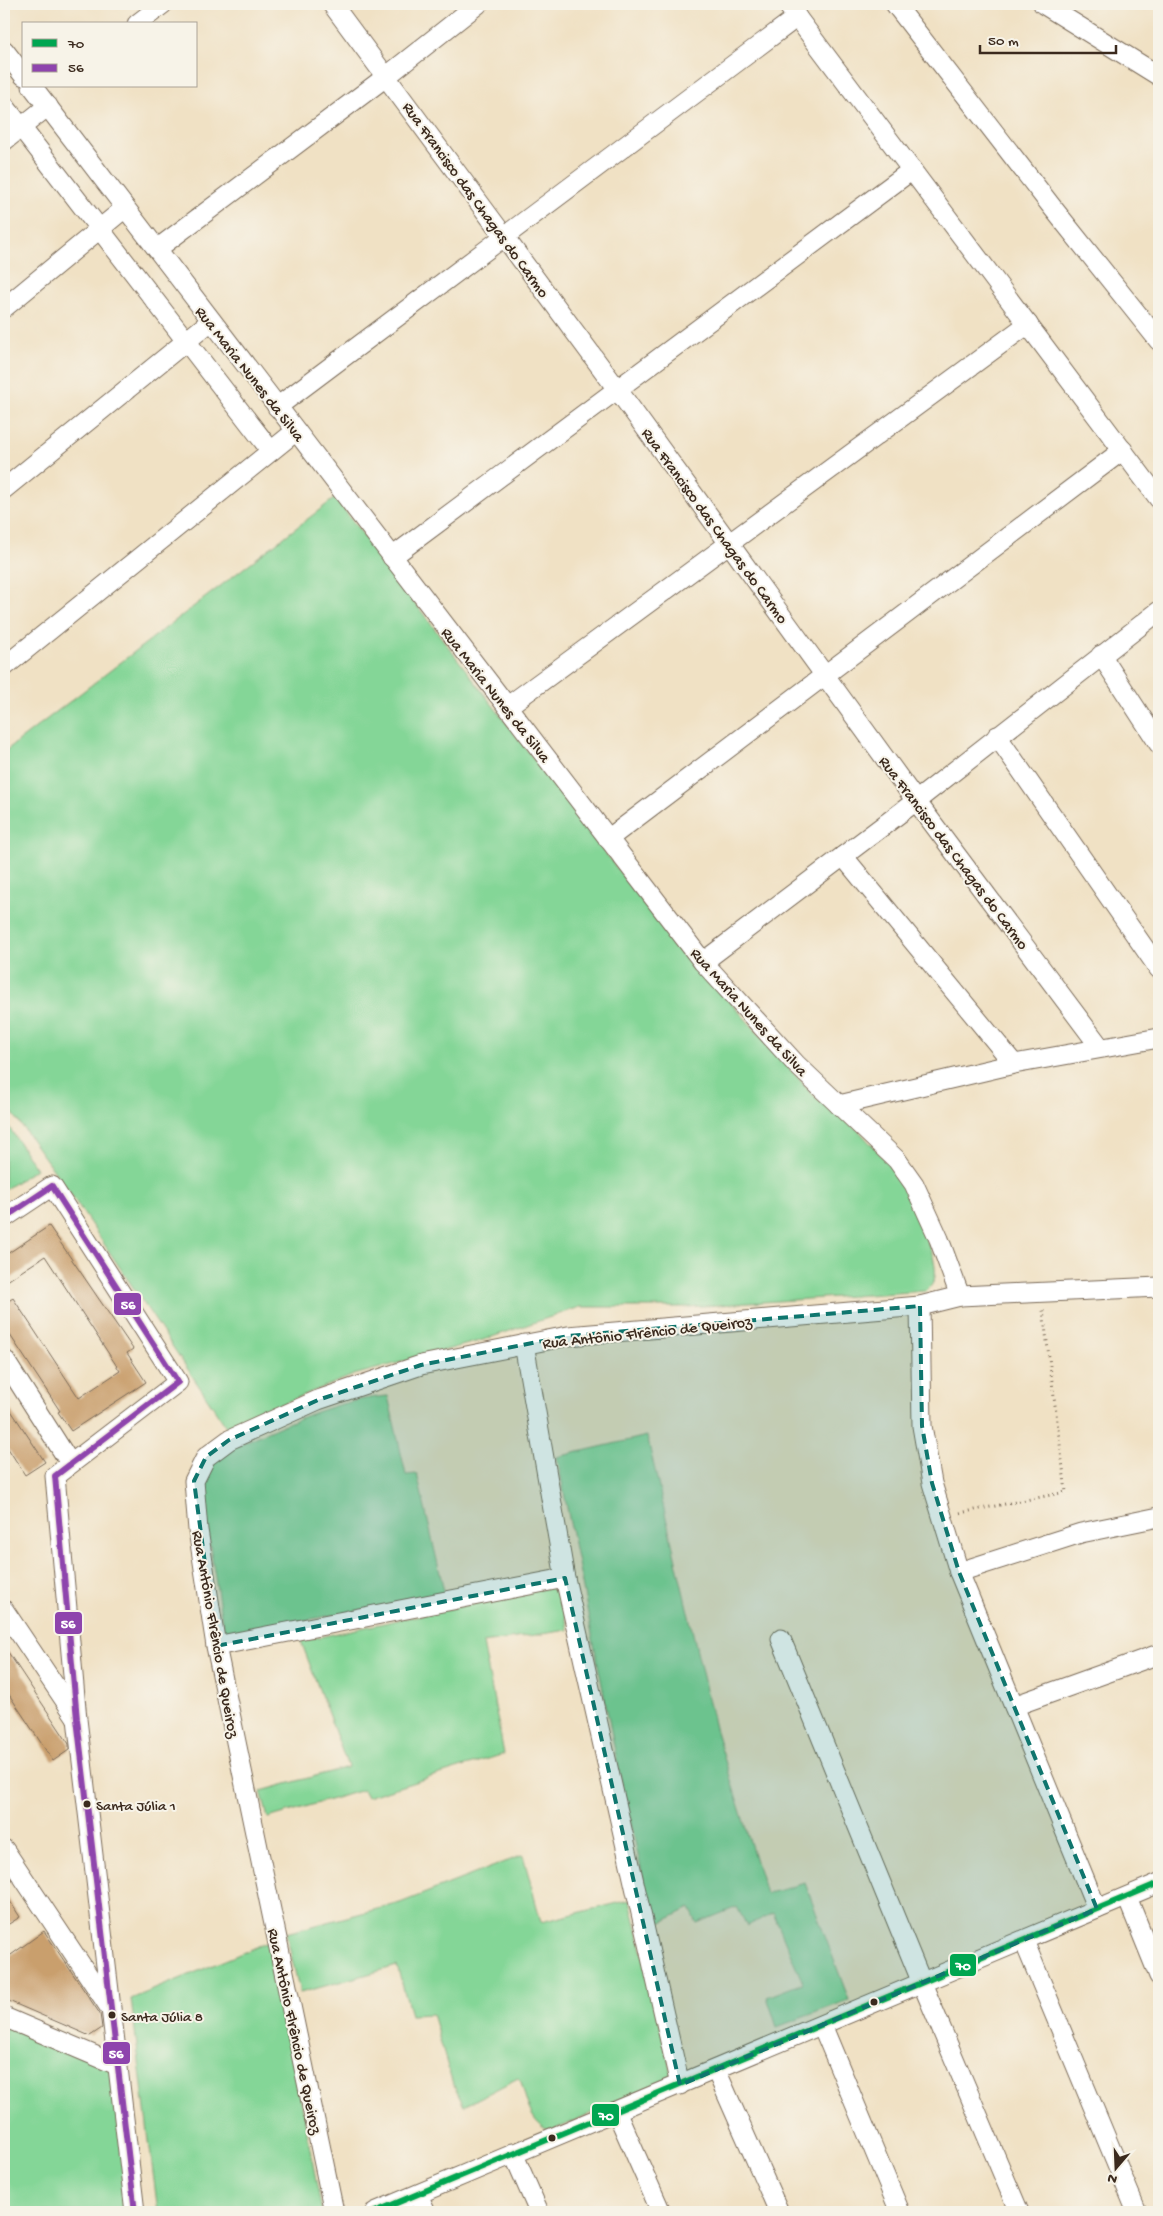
<svg xmlns="http://www.w3.org/2000/svg" width="1163" height="2216" font-family="'Gochi Hand',sans-serif">
	<style>
		.green { fill: #84d697; stroke: #60805a }
		.building { fill: #c99f6d }
		.lines { fill: none; stroke-linecap: round; stroke-linejoin: round }
		.street-casing { stroke: #7a6a58; stroke-width: 21 }
		.path { stroke: #7a6a58; stroke-width: 3; stroke-dasharray: 1 4; stroke-linecap: butt }
		.street { stroke: #fff; stroke-width: 19 }
		.bus-1-casing { stroke: #f7f3e8; stroke-width: 10 }
		.bus-2-casing { stroke: #f7f3e8; stroke-width: 10 }
		.bus-1 { stroke: #00a651; stroke-width: 6 }
		.bus-2 { stroke: #8e44ad; stroke-width: 6 }
		.marked { fill: #0f766e; fill-opacity: 0.2; stroke: #0f766e; stroke-width: 4; stroke-dasharray: 10 6; stroke-linejoin: round }
		.bus-dot { fill: #3b2a1e; stroke: #f7f3e8; stroke-width: 2 }
		.labels { text-anchor: middle; stroke-width: 4; stroke-linejoin: round; paint-order: stroke }
		.bus-label { font-size: 15px; fill: #3b2a1e; stroke: #f7f3e8; text-anchor: start }
		.street-label { font-size: 16px; fill: #3b2a1e; stroke: #f7f3e8 }
		.line-badge { stroke: #f7f3e8; stroke-width: 2 }
		.badge-label { font-size: 14px; text-anchor: middle; font-weight: bold; fill: #fff }
	</style>
	<rect width="100%" height="100%" fill="#f7f3e8"/>
	<filter id="ink" filterUnits="userSpaceOnUse"><feTurbulence type="fractalNoise" baseFrequency=".02" numOctaves="2"/><feDisplacementMap in="SourceGraphic" scale="10" xChannelSelector="R" yChannelSelector="G"/><feConvolveMatrix kernelMatrix="1 2 1 2 8 2 1 2 1" color-interpolation-filters="sRGB"/></filter>
	<filter id="wash" filterUnits="userSpaceOnUse"><feTurbulence type="fractalNoise" baseFrequency=".0096" numOctaves="4" result="noise"/><feDisplacementMap in="SourceGraphic" scale="20" xChannelSelector="R" yChannelSelector="G"/><feGaussianBlur stdDeviation="1.12" result="paint"/><feColorMatrix in="noise" values="0 0 0 0 0 0 0 0 0 0 0 0 0 0 0 0 0 1.4 0 .05"/><feComposite in="paint" operator="in"/></filter>
	<g filter="url(#wash)">
		<rect width="100%" height="100%" fill="#f0e1c4"/>
		<g class="green">
			<path d="M335 498 651 913 814 1096 859 1131 901 1177 933 1256C936 1270 938 1281 926 1291L689 1307H580L483 1340 354 1375 279 1405 229 1431 72 1196 4 1101V752Z"/>
			<polygon points="4,1119 36,1169 4,1190"/>
			<path d="M388 1396 406 1475 417 1474 445 1595 228 1634 223 1627 201 1489 213 1460 223 1452C275 1429 330 1400 388 1396Z"/>
			<polygon points="647,1436 715,1728 766,1894 805,1883 849,2000 777,2027 767,1997 803,1983 773,1913 747,1926 737,1907 697,1923 690,1908 654,1926 618,1766 557,1457"/>
			<polygon points="559,1585 568,1630 483,1643 504,1754 367,1797 363,1790 268,1818 261,1791 348,1767 301,1641"/>
			<path d="M523 1855 541 1922 630 1900 673 2077 551 2131C530 2124 527 2102 521 2082L518 2078 464 2106 453 2084 432 2014 411 2015 397 1966 300 1993 286 1933 400 1903Z"/>
			<polygon points="271,1941 322,2212 158,2212 131,1999"/>
			<polygon points="4,2021 117,2065 128,2212 4,2212"/>
		</g>
		<g id="blocks">
			<g class="building">
				<polygon points="49,1226 133,1349 127,1353 146,1382 71,1431 58,1412 60,1411 4,1326 4,1304 13,1298 79,1398 120,1371 45,1256 4,1283 4,1256"/>
				<polygon points="4,1400 45,1462 25,1475 4,1442"/>
				<polygon points="4,1646 69,1744 69,1750 53,1761 4,1687"/>
				<polygon points="4,1892 20,1917 4,1927"/>
				<polygon points="44,1931 100,2014 102,2028 90,2036 4,1999 4,1960"/>
			</g>
		</g>
	</g>
	<g filter="url(#ink)">
		<use href="#blocks" fill-opacity="0" stroke="#7a6a58" stroke-width="1"/>
		<g class="lines">
			<g class="street-casing">
				<g id="street">
					<polyline points="332,4 617,389 916,801 1100,1047"/>
					<polyline points="787,4 1159,499"/>
					<polyline points="895,4 1052,207 1159,341"/>
					<polyline points="1043,4 1159,76"/>
					<polyline points="137,24 163,4"/>
					<polyline points="4,50 24,76"/>
					<polyline points="32,86 703,962 796,1064 897,1160 914,1184 939,1239 960,1296"/>
					<polyline points="4,105 271,451"/>
					<polyline points="4,141 48,106"/>
					<polyline points="157,249 387,76 478,4"/>
					<polyline points="4,308 125,208"/>
					<polyline points="277,407 797,17"/>
					<polyline points="4,489 211,321"/>
					<polyline points="392,557 912,170"/>
					<polyline points="1101,655 1159,744"/>
					<polyline points="4,667 296,431"/>
					<polyline points="508,706 1028,324"/>
					<polyline points="997,736 1159,969"/>
					<polyline points="608,839 1123,450"/>
					<polyline points="843,856 1014,1064"/>
					<polyline points="703,962 916,801 1159,611"/>
					<polyline points="839,1105 1014,1064 1159,1038"/>
					<polyline points="4,1218 52,1186 178,1382 55,1476 77,1719 135,2212"/>
					<polyline points="920,1306 922,1426 932,1483 959,1572 1097,1909"/>
					<polyline points="524,1344 565,1578 680,2085"/>
					<polyline points="4,1359 70,1463"/>
					<polyline points="959,1572 1081,1533 1159,1517"/>
					<polyline points="4,1610 76,1717"/>
					<polyline points="781,1639 922,1983 1019,2212"/>
					<polyline points="216,1646 565,1578"/>
					<polyline points="1014,1706 1159,1654"/>
					<polyline points="4,1849 110,2008"/>
					<polyline points="1127,1897 1159,1976"/>
					<polyline points="1024,1941 1137,2212"/>
					<polyline points="4,2017 117,2065"/>
					<polyline points="822,2025 900,2212"/>
					<polyline points="716,2070 779,2212"/>
					<polyline points="617,2113 661,2212"/>
					<polyline points="513,2153 539,2212"/>
					<polyline points="418,2195 426,2212"/>
					<polyline points="334,2212 216,1646 198,1530 194,1481 206,1457 229,1440 318,1400 421,1365 568,1336 920,1306 960,1296 1159,1287"/>
					<polyline points="375,2212 1159,1883"/>
				</g>
			</g>
			<polyline class="path" points="960,1513 1066,1492 1043,1310"/>
			<use href="#street" class="street"/>
			<g class="bus-1-casing">
				<polyline id="bus-1" points="375,2212 1159,1883"/>
			</g>
			<g class="bus-2-casing">
				<polyline id="bus-2" points="4,1218 52,1186 178,1382 55,1476 77,1719 135,2212"/>
			</g>
			<use href="#bus-1" class="bus-1"/>
			<use href="#bus-2" class="bus-2"/>
		</g>
	</g>
	<path class="marked" d="M920 1306 922 1426 932 1483 959 1572 1097 1909 680 2085 565 1578 216 1646 194 1481 206 1457 229 1440 318 1400 421 1365 568 1336Z"/>
	<g class="bus-dot">
		<circle cx="87" cy="1804" r="4.5"/>
		<circle cx="874" cy="2002" r="4.5"/>
		<circle cx="112" cy="2015" r="4.5"/>
		<circle cx="552" cy="2138" r="4.5"/>
	</g>
	<g class="labels">
		<g class="bus-label">
			<text x="96" y="1810">Santa Júlia 1</text>
			<text x="121" y="2021">Santa Júlia 8</text>
		</g>
		<g class="street-label">
			<text transform="translate(477 199) rotate(54)" y="6">Rua Francisco das Chagas do Carmo</text>
			<text transform="translate(251 373) rotate(52)" y="6">Rua Maria Nunes da Silva</text>
			<text transform="translate(716 525) rotate(54)" y="6">Rua Francisco das Chagas do Carmo</text>
			<text transform="translate(497 694) rotate(52)" y="6">Rua Maria Nunes da Silva</text>
			<text transform="translate(955 852) rotate(53)" y="6">Rua Francisco das Chagas do Carmo</text>
			<text transform="translate(750 1011) rotate(48)" y="6">Rua Maria Nunes da Silva</text>
			<text transform="translate(647 1331) rotate(-6)" y="6">Rua Antônio Flrêncio de Queiroz</text>
			<text transform="translate(217 1634) rotate(80)" y="6">Rua Antônio Flrêncio de Queiroz</text>
			<text transform="translate(296 2031) rotate(78)" y="6">Rua Antônio Flrêncio de Queiroz</text>
		</g>
	</g>
	<g class="line-badge">
		<rect x="113" y="1292" width="29" height="24" rx="5" fill="#8e44ad"/>
		<rect x="54" y="1611" width="29" height="24" rx="5" fill="#8e44ad"/>
		<rect x="949" y="1953" width="28" height="24" rx="5" fill="#00a651"/>
		<rect x="102" y="2041" width="29" height="24" rx="5" fill="#8e44ad"/>
		<rect x="591" y="2103" width="29" height="24" rx="5" fill="#00a651"/>
	</g>
	<g class="badge-label">
		<text x="128" y="1309">56</text>
		<text x="68" y="1628">56</text>
		<text x="963" y="1970">70</text>
		<text x="116" y="2058">56</text>
		<text x="606" y="2120">70</text>
	</g>
	<rect width="1163" height="2216" fill="none" stroke="#f7f3e8" stroke-width="20"/>
	<rect x="22" y="22" width="175" height="65" fill="#f7f3e8" stroke="#aca397"/>
	<rect x="32" y="39" width="25" height="8" fill="#00a651" stroke="#aca397"/>
	<text x="68" y="48" font-size="15" fill="#3b2a1e">70</text>
	<rect x="32" y="64" width="25" height="8" fill="#8e44ad" stroke="#aca397"/>
	<text x="68" y="72" font-size="15" fill="#3b2a1e">56</text>
	<g transform="translate(1116 2168) rotate(199)" stroke="#f7f3e8" stroke-width="4" paint-order="stroke">
	<path d="M0-4L9 19L0 12L-9 19Z" fill="#3b2a1e"/>
	<text y="-8" font-size="14" font-weight="bold" text-anchor="middle" fill="#3b2a1e">N</text>
	</g>
	<path d="M980 45v8h136v-8" fill="none" stroke="#3b2a1e" stroke-width="2.5"/>
	<text x="988" y="45" font-size="15" fill="#3b2a1e" stroke="#f7f3e8" stroke-width="4" paint-order="stroke">50 m</text>
</svg>
